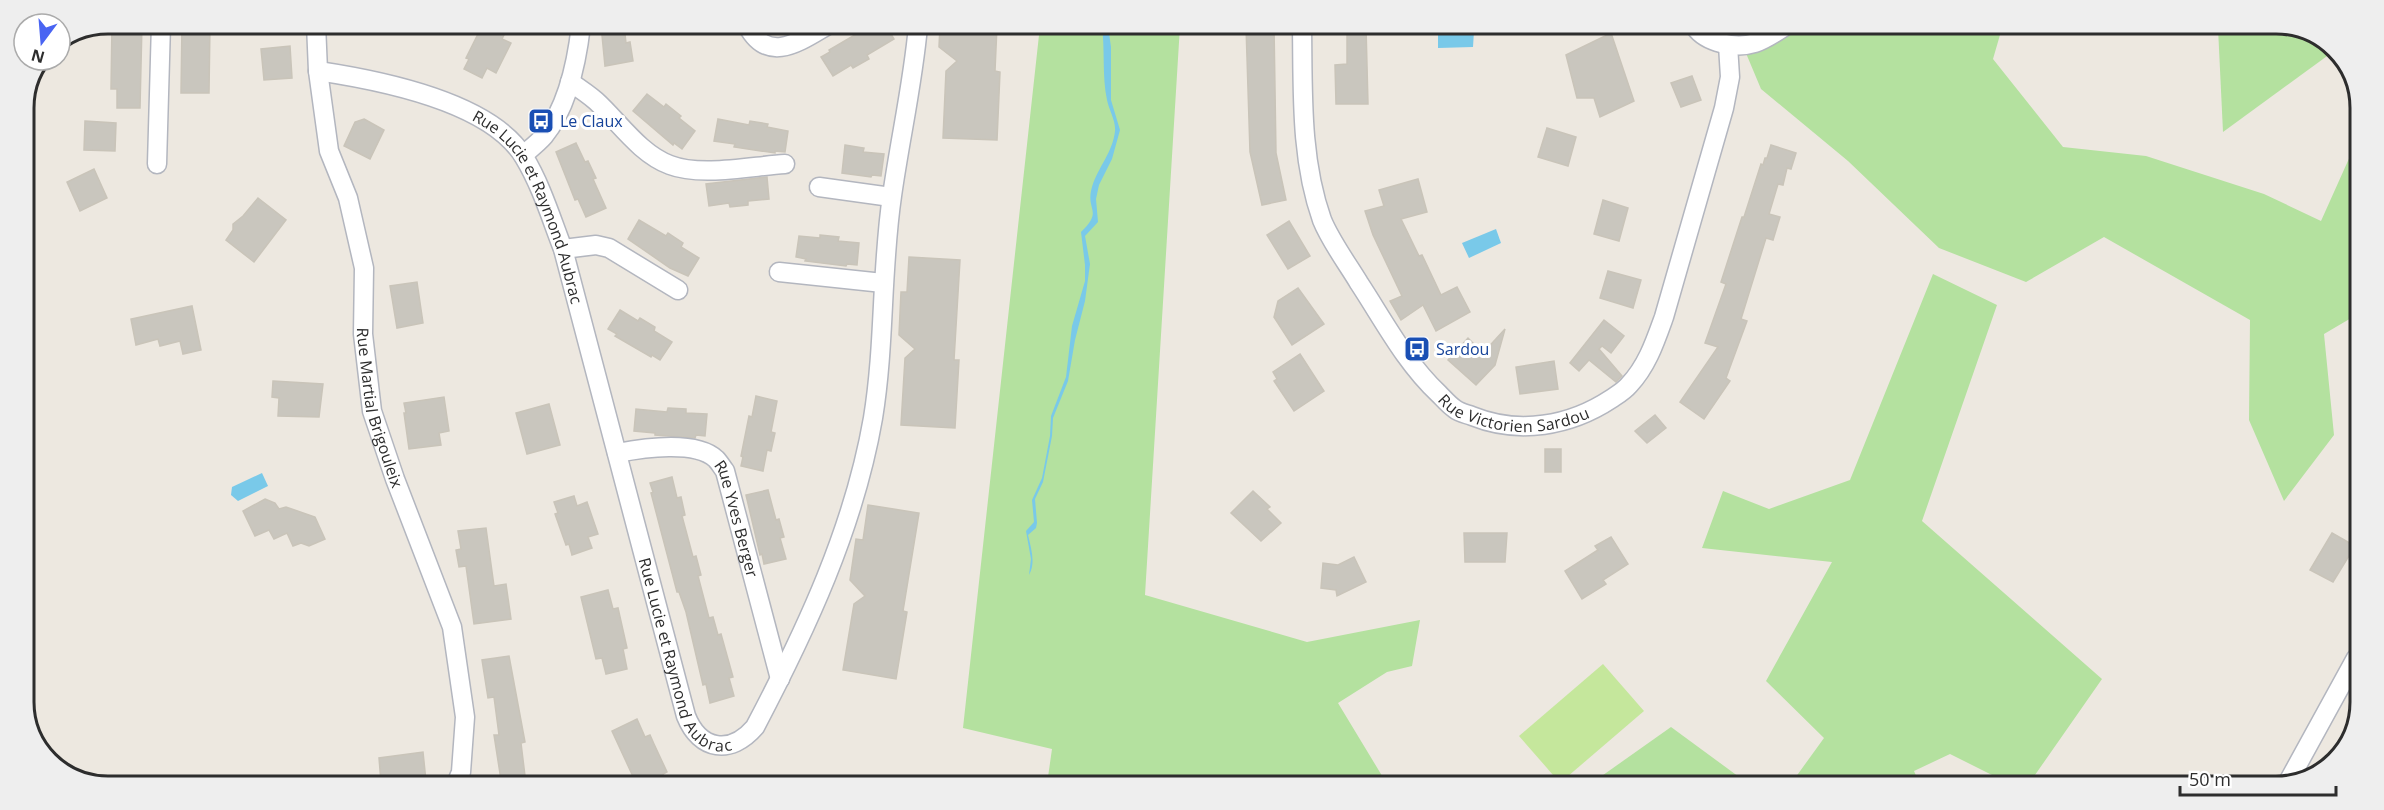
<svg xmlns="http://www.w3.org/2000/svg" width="2384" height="810" font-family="'Open Sans',sans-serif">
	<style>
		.green { fill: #b4e19f }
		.pitch { fill: #c5e79c }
		.water { fill: #79c9e9 }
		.building { fill: #c9c6be; stroke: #c9c4b9; stroke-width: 1.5 }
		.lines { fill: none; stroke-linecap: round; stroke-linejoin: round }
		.street-casing { stroke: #b3b6bf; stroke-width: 21 }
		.street { stroke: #fff; stroke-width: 18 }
		.labels { text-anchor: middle; stroke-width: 6; stroke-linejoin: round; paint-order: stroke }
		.transit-label { font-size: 16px; fill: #164399; stroke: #fff; text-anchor: start }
		.street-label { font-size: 16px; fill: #2d2d2d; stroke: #fff }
		.rim { fill: none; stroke: #2d2d2d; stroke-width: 3 }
	</style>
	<rect width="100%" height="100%" fill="#ede8e0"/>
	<g class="green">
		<polygon points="1040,26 1180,26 1145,595 1307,642 1420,620 1412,666 1387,672 1338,703 1387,784 1047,784 1052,749 963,728"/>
		<polygon points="1735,27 2002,28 1993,59 2063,147 2146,156 2264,194 2321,221 2360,134 2358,314 2324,334 2334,435 2284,501 2249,420 2250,320 2104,237 2026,282 1939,248 1848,161 1761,89"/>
		<polygon points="2218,28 2302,28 2334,51 2223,132"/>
		<polygon points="1933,274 1997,305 1922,521 2102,679 2028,785 2012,785 1950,754 1914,771 1920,785 1790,785 1824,738 1766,681 1832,562 1702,548 1723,491 1769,509 1850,480"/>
		<polygon points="1671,727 1750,785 1589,785"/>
	</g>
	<polygon class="pitch" points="1603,664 1644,711 1560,783 1519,736"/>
	<g class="water">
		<path d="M1102 26H1108L1111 47V100L1120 130 1112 159 1099 185 1096 199 1098 222 1085 236 1090 264 1085 301 1075 340 1068 381 1053 418 1052 436 1043 482 1035 499 1037 523 1036 528 1028 535C1031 548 1036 563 1029 575L1031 559 1026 531 1034 522 1032 500 1042 478 1050 436 1051 416 1066 377 1072 326 1085 281V265L1081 232C1104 210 1085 211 1092 187 1098 167 1113 152 1115 131 1116 121 1109 110 1107 100 1102 76 1105 50 1102 26Z"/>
		<polygon points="1474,31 1473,47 1438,48 1438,32"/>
		<polygon points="1496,229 1501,243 1469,258 1462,243"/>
		<polygon points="262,473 268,486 238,501 231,495 232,487"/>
	</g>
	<g class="building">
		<polygon points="112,24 142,24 140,108 117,108 117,89 111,89"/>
		<polygon points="182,24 210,24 209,93 181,93"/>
		<polygon points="487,25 509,25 502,39 511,43 496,73 487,68 482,78 464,69 469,59 466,58 481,28 484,29"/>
		<polygon points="601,25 624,25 626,43 630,42 633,61 605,66"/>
		<polygon points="870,26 886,26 894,39 867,55 869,59 853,68 851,65 833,76 821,57 830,52 829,50"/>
		<polygon points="940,26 997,26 995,71 1000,72 997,140 943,138 946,71 957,61 939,47"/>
		<polygon points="1246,26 1274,26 1276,153 1286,200 1262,205 1250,152"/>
		<polygon points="1347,26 1366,27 1368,104 1336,104 1335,65 1347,64"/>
		<polygon points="1611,33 1634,101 1600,117 1594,98 1577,98 1566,55"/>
		<polygon points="290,46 292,78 264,80 261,49"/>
		<polygon points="1692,76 1701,100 1681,107 1671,83"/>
		<polygon points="647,94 664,107 666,104 681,116 679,118 695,131 682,149 674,143 673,145 633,111"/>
		<polygon points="364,119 384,130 370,159 344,146 355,122"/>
		<polygon points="718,119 749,125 750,121 768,124 767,127 788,131 785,152 775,151 775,153 734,147 735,144 714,141"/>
		<polygon points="85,121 116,123 115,151 84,150"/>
		<polygon points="1547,128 1576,137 1568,166 1538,157"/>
		<polygon points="576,143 585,162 588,161 596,178 593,179 606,208 586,217 578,199 575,200 556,152"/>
		<polygon points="845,145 864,148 863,152 884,154 881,176 872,175 871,177 842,173"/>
		<polygon points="1771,145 1796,153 1791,169 1787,168 1783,185 1778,184 1769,214 1780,217 1773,240 1766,238 1741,319 1747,321 1726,378 1730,381 1704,419 1680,402 1718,347 1705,343 1726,284 1721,282 1742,217 1744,217 1761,164 1763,165 1765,158 1767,158"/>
		<polygon points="94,169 107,198 80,211 67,182"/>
		<polygon points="767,177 769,199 748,201 748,205 730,207 729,203 709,206 706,184"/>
		<polygon points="1418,179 1427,212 1401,219 1419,256 1422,255 1441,295 1457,287 1470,312 1436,331 1423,305 1401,320 1390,301 1402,296 1373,235 1365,211 1384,206 1379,190"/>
		<polygon points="258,198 286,220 254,262 226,240 233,230 233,224 243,216"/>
		<polygon points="1603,200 1628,208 1619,241 1594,234"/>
		<polygon points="639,220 666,236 668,233 683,243 681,247 699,258 688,276 670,268 628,239"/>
		<polygon points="1289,221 1310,256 1288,269 1267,235"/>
		<polygon points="820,235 839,237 838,241 859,243 857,265 847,264 846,266 805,261 806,259 796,257 799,236 820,238"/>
		<polygon points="909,257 960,260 954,360 959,360 955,428 901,425 905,358 915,349 899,335 901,292 907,292"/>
		<polygon points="1608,271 1641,280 1633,308 1600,298"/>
		<polygon points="417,282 423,323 397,328 390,286"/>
		<polygon points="1298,288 1324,324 1292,345 1274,317 1278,301"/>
		<polygon points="192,306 201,350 183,354 180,341 160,346 158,339 136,345 131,319"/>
		<polygon points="620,310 638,321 640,318 655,327 654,331 672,342 660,360 652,355 651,357 615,336 617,334 608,329"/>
		<polygon points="1604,320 1624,336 1611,353 1602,346 1599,349 1622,376 1616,382 1589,360 1579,371 1570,363"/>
		<polygon points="1505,329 1495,365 1476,385 1448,360 1468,338 1483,353"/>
		<polygon points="1300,354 1324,391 1294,411 1274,381 1277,379 1273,372"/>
		<polygon points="1554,361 1558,389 1520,394 1516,367"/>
		<polygon points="273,381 323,384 319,417 278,416 279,398 272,397"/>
		<polygon points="756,396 777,401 771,432 775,433 771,451 767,450 763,471 741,466 743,457 741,456 749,416 752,417"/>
		<polygon points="444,397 449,431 439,433 441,445 409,449 404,413 406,413 404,403"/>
		<polygon points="549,404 560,445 527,454 516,413"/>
		<polygon points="668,408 686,409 686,413 707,414 705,436 696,435 695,438 655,435 655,433 634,431 636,409 667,412"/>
		<polygon points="1655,415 1666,428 1647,443 1635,431"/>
		<rect x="1545" y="449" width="16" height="23"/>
		<polygon points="672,477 677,498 681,497 685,515 682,516 693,557 696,556 701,575 698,576 709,618 713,617 718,635 721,634 733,677 729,678 734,696 710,703 706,684 703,685 686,612 679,592 677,592 651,493 653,492 650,483"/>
		<polygon points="768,490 776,520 779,519 784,537 780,538 786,559 764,564 762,554 760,555 746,495"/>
		<polygon points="1253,491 1270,507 1267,509 1281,523 1261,541 1231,513"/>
		<polygon points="574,496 577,506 587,502 598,534 588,537 592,548 572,555 569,544 566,545 555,514 558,513 554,502"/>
		<polygon points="265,499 275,503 279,509 286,507 315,517 325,539 309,546 301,543 293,546 287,533 274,539 269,530 255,536 243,511"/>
		<polygon points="868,505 919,513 903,611 907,612 896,679 843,670 854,604 865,596 850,580 856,539 863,540"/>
		<polygon points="486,528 494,586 506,584 511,619 474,624 466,566 459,567 456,550 461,549 458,531"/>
		<polygon points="1464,533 1507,533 1505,562 1465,562"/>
		<polygon points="2332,533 2355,546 2333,582 2310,570"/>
		<polygon points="1611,537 1628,564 1603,580 1606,584 1582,599 1565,571 1598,550 1595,546"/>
		<polygon points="1354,557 1366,582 1337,596 1336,590 1321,588 1323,563 1338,565"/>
		<polygon points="608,590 613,609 618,608 627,648 623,649 627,669 606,674 602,658 596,659 581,597"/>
		<polygon points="509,656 525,742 521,743 525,776 501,780 494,735 499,735 494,697 488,698 482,660"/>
		<polygon points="637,719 645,737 650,735 654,744 667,772 663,774 667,783 636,783 612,731"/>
		<polygon points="423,752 426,781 381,782 379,758"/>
	</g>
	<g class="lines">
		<g class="street-casing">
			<g id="street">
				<path id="s1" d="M316 24 318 71 329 151 348 198 364 268 363 334 372 411 395 479 452 627 465 717 461 772 457 782"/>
				<path d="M747 25C768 65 799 42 828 25"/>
				<path id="s2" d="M1302 26C1303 91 1300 158 1322 220 1331 242 1347 263 1359 283 1384 321 1405 362 1439 394 1444 399 1449 405 1455 409 1460 413 1467 414 1472 416 1519 435 1570 426 1611 399 1617 395 1624 391 1629 385 1647 366 1655 342 1664 317L1724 108 1730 77 1728 45"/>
				<path d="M1695 27C1706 43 1736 49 1755 43 1764 40 1775 33 1784 27"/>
				<path id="s3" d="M318 71C378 80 490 101 524 157 541 185 551 218 563 249L686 716C700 751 731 755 755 727 806 630 854 528 873 418 885 345 881 270 892 196 900 139 913 83 918 26"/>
				<path d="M570 82C579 88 588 94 596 101 619 122 640 154 670 165 701 177 752 166 785 164"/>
				<path d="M523 155C530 149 538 143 544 136 568 106 577 61 581 25"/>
				<polyline points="157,164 161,24"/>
				<polyline points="819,187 891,197"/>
				<polyline points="563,249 596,245 609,248 678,290"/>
				<polyline points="779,272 883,283"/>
				<path id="s4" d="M617 453C643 448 696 440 716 459 719 462 722 467 725 471L780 679"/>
				<polyline points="2288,782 2356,658"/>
			</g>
		</g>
		<use href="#street" class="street"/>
	</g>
	<defs>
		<g id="bus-square" transform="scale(1.35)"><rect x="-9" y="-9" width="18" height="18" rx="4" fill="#1a4fb4" stroke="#fff"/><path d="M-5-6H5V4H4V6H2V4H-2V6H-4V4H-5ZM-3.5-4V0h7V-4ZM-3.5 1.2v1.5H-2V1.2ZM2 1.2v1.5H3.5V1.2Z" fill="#fff"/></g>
	</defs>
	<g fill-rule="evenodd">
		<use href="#bus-square" x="541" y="121"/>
		<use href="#bus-square" x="1417" y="349"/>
	</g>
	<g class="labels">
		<g class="transit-label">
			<text x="560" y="127">Le Claux</text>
			<text x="1436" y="355">Sardou</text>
		</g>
		<g class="street-label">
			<text dy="6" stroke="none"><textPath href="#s3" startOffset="274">Rue Lucie et Raymond Aubrac</textPath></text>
			<text dy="6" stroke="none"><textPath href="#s2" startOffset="488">Rue Victorien Sardou</textPath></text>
			<text dy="6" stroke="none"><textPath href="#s1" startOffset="392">Rue Martial Brigouleix</textPath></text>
			<text dy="6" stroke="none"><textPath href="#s4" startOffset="166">Rue Yves Berger</textPath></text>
			<text dy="6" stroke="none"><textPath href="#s3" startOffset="760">Rue Lucie et Raymond Aubrac</textPath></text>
		</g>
	</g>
	<path d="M0 0H2384V810H0ZM108 34H2276A74 74 0 0 1 2350 108V702A74 74 0 0 1 2276 776H108A74 74 0 0 1 34 702V108A74 74 0 0 1 108 34Z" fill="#eee" fill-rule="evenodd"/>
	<path class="rim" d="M108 34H2276A74 74 0 0 1 2350 108V702A74 74 0 0 1 2276 776H108A74 74 0 0 1 34 702V108A74 74 0 0 1 108 34Z"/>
	<g transform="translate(42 42) rotate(196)"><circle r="28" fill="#ffffff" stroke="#ababab" stroke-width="1.5"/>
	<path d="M0-4.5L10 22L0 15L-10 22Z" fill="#4964f2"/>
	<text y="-9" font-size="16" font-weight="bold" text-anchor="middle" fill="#2d2d2d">N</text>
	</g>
	<path d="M2180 786v9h156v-9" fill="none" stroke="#2d2d2d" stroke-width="3"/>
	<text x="2189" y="786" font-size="18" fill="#2d2d2d" stroke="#ffffff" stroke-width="4.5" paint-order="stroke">50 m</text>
</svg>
